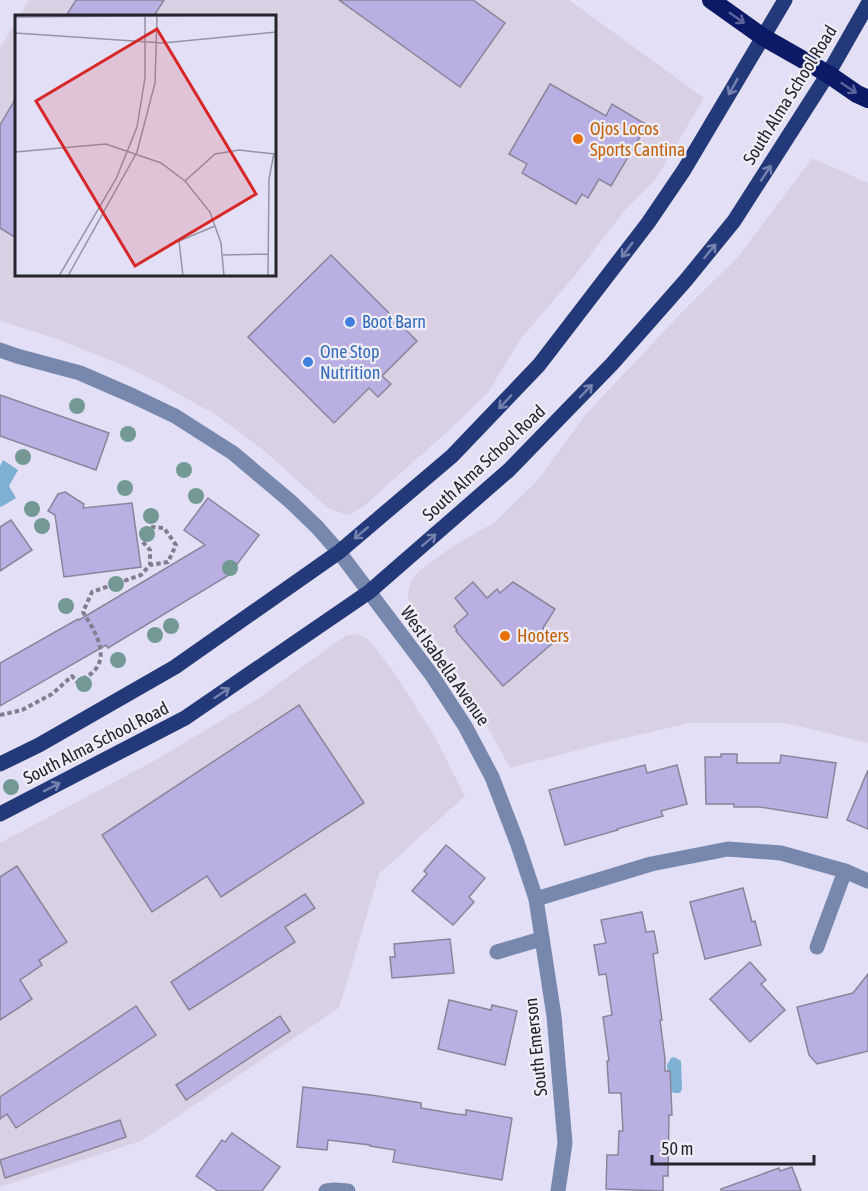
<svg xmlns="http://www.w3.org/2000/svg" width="868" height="1191" font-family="'Asap Condensed',sans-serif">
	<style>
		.commercial { fill: #dad0e4 }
		.water { fill: #7db0d3 }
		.building { fill: #baafe3; stroke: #89859a; stroke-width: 1.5 }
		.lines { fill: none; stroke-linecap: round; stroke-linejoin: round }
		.path { stroke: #817e8e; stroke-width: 4; stroke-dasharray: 4.5 3; stroke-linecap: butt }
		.minor { stroke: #7787ad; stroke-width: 15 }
		.major { stroke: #24397a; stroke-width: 15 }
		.highway { stroke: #0b1966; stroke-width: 18 }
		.tree { fill: #749994 }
		.oneway { stroke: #5b649a }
		.oneway2 { stroke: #7681ae }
		.food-dot { fill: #e8710a; stroke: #f0eefb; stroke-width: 2 }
		.shop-dot { fill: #3f7fe0; stroke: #f0eefb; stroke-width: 2 }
		.labels { text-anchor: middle; stroke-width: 4.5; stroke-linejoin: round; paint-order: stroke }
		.street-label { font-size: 18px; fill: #25242c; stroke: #f0eefb }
		.food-label { font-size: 18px; fill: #c56008; stroke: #f0eefb; text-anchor: start }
		.shop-label { font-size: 18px; fill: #366cbe; stroke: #f0eefb; text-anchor: start }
		.inset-road { fill: none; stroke: #9794a5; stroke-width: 1.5 }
		.view { fill: #d62828; fill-opacity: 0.15; stroke: #d62828; stroke-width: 3 }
		.inset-edge { fill: none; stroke: #25242c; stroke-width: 3 }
	</style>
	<rect width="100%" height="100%" fill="#e3dff6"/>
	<g class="commercial">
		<polygon points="29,0 569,0 704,98 656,179 624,211 576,274 520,340 487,394 449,430 364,506 351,514 346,515 328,508 262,449 216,415 157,382 120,364 54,338 0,321 0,48 16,21 16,274 274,274 274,16 19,16"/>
		<polygon points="812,158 868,183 868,743 786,723 689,723 600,744 510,768 453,664 415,613 408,599 408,593 411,581 418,572 453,546 495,522 538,480 586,414 685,309 738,257"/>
		<polygon points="355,634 365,637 371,642 393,671 435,737 465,796 379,874 339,1008 141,1141 0,1187 0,843 152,762 256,700 345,636"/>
	</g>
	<g class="water">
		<polygon points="3,460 18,470 9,486 16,498 1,507 0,506 0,466"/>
		<polygon points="674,1057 681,1061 682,1089 680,1093 674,1093 669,1090 667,1065 671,1058"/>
	</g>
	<g class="building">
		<polygon points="76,0 164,0 154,16 66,16"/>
		<polygon points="339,0 473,0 505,23 460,87"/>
		<polygon points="550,84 606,116 612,104 647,125 611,186 599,179 588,198 582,194 576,204 522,173 527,164 509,154"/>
		<polygon points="16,98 16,238 0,228 0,125"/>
		<polygon points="331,255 417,341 382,376 391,384 378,397 369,388 334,423 248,337"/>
		<polygon points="0,395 109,433 96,470 0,436"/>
		<polygon points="65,492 84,504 83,508 132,503 141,567 64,577 55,515 48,511 58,494"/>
		<polygon points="208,498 259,535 229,575 108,648 106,645 0,706 0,663 78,619 79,620 205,545 184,530"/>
		<polygon points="11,520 32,550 0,571 0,527"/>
		<polygon points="473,582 487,598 497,589 500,593 513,582 555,609 543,628 554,642 503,686 456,631 457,630 454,626 468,614 455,598"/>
		<polygon points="299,705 364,803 221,897 207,876 152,912 102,835"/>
		<polygon points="721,754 737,754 737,763 780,763 781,755 836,763 827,818 760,807 734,807 734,804 706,804 705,757 721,757"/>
		<polygon points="645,765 647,773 677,765 687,804 661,811 663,816 617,829 618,830 565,845 549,790"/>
		<polygon points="868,770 868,829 847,820"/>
		<polygon points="446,845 485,878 469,897 474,902 453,925 412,891 427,874 424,871"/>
		<polygon points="17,866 67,942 39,960 42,965 20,980 32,999 0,1020 0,877"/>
		<polygon points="743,888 752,922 755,921 761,945 705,959 690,902"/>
		<polygon points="305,894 315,908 285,927 295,942 189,1010 171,982"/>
		<polygon points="642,912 646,932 654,931 658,953 653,954 662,1020 660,1020 665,1059 665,1071 670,1071 672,1115 669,1115 668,1176 663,1176 663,1191 606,1189 607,1155 618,1155 619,1131 623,1131 621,1093 609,1093 607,1061 609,1061 603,1017 612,1015 606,974 599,975 594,945 606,943 601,920"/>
		<polygon points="450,939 454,973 392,978 390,957 395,957 394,944"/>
		<polygon points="750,962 766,980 761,984 785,1010 750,1042 710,999"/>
		<polygon points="868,974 868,1051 817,1064 809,1055 797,1007 853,993"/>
		<polygon points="449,1000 491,1010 492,1005 517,1011 505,1065 438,1049"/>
		<polygon points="136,1006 156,1035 16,1128 7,1114 0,1119 0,1097"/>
		<polygon points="280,1016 290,1031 186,1100 176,1085"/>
		<polygon points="303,1087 371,1095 421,1103 421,1108 456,1114 466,1115 466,1110 512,1118 502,1180 393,1162 395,1150 370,1146 370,1145 328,1140 327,1150 297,1147"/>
		<polygon points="120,1120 126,1137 5,1178 0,1160"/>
		<polygon points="232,1133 280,1167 262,1191 218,1191 196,1176 222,1140 225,1142"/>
		<polygon points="792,1167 801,1191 721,1191 721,1189 779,1168 780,1171"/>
	</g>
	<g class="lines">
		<path class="path" d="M0 715 22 710 52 694 72 676 77 682C82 679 89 676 93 672 111 655 93 628 83 612L92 592 141 575 150 565 168 562 176 545 164 528 151 527 142 541 150 550V565"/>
		<g class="minor">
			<polyline points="0,350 17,356 80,373 133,396 175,416 233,453 290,501 317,527 339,552 431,674 465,726 492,777 517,842 536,899 554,1016 565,1143 558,1191"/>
			<polyline points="536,899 651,864 728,849 781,853 845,871 868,881"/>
			<polyline points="817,947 845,871"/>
			<polyline points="497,952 541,939"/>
			<polyline points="326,1191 334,1190 348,1191"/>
		</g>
		<g class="major">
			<polyline points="0,764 39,745 175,667 339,552 452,456 539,365 648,223 684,170 785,0"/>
			<polyline points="0,814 185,718 369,592 509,470 612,364 686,280 734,221 828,74 868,4"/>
		</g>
		<polyline class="highway" points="711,0 763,37 828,74 857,94 868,99"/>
	</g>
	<g class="tree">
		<circle cx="77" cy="406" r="8"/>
		<circle cx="128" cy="434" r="8"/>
		<circle cx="23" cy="457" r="8"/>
		<circle cx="184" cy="470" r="8"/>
		<circle cx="125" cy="488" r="8"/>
		<circle cx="196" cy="496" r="8"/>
		<circle cx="32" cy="509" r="8"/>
		<circle cx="151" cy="516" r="8"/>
		<circle cx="42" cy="526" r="8"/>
		<circle cx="147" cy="534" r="8"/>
		<circle cx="230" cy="568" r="8"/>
		<circle cx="116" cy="584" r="8"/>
		<circle cx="66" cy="606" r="8"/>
		<circle cx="171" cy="626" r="8"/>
		<circle cx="155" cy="635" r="8"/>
		<circle cx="118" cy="660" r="8"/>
		<circle cx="84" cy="684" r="8"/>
		<circle cx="11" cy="787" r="8"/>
	</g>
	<defs><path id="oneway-shaft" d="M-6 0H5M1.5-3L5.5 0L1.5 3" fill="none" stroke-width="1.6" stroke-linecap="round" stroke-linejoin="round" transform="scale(1.5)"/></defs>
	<g class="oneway">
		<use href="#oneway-shaft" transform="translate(737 18) rotate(35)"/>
		<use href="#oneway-shaft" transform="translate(849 88) rotate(34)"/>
	</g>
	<g class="oneway2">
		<use href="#oneway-shaft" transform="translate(733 87) rotate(119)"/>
		<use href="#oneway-shaft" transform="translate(766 173) rotate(-57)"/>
		<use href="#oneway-shaft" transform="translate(627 250) rotate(127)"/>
		<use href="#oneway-shaft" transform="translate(710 251) rotate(-51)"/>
		<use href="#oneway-shaft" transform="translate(586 391) rotate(-46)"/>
		<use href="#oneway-shaft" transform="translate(505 402) rotate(133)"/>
		<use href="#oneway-shaft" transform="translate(361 533) rotate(140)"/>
		<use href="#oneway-shaft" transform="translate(429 540) rotate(-41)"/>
		<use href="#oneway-shaft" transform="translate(222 693) rotate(-34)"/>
		<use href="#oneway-shaft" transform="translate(52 787) rotate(-27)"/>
	</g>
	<g class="food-dot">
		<circle cx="578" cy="139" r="6"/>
		<circle cx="505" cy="636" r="6"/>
	</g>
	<g class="shop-dot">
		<circle cx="350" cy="322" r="6"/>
		<circle cx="308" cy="362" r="6"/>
	</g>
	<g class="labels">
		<g class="street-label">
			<text transform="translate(790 95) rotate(-58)" y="6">South Alma School Road</text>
			<text transform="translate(484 463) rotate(-43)" y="6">South Alma School Road</text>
			<text transform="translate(445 666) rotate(55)" y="6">West Isabella Avenue</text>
			<text transform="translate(96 743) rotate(-27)" y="6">South Alma School Road</text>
			<text transform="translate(536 1047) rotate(-96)" y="6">South Emerson</text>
		</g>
		<g class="food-label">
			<text x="590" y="135">Ojos Locos<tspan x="590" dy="21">Sports Cantina</tspan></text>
			<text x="517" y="642">Hooters</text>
		</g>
		<g class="shop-label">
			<text x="362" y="328">Boot Barn</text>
			<text x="320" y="358">One Stop<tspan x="320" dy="21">Nutrition</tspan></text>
		</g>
	</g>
	<g transform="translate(15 15)">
		<rect width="261" height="261" fill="#e3dff6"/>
		<path class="inset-road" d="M0 2 241 0M0 18 148 28 261 17M0 137 91 129 146 148 170 166 195 197 206 228 209 261M170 166 200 139 224 135 260 139M208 240 253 239M44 261 101 164 122 112 130 63V0M53 261 122 137 140 68 142 0M168 261 164 226 200 211M253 261 254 164 259 138"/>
		<path class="view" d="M142 14 241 179 120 251 21 86Z"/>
		<rect width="261" height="261" class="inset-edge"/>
	</g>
	<path d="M652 1155v9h162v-9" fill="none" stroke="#25242c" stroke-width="3"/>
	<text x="661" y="1155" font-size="18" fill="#25242c" stroke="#f0eefb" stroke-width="4.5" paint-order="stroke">50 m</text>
</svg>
